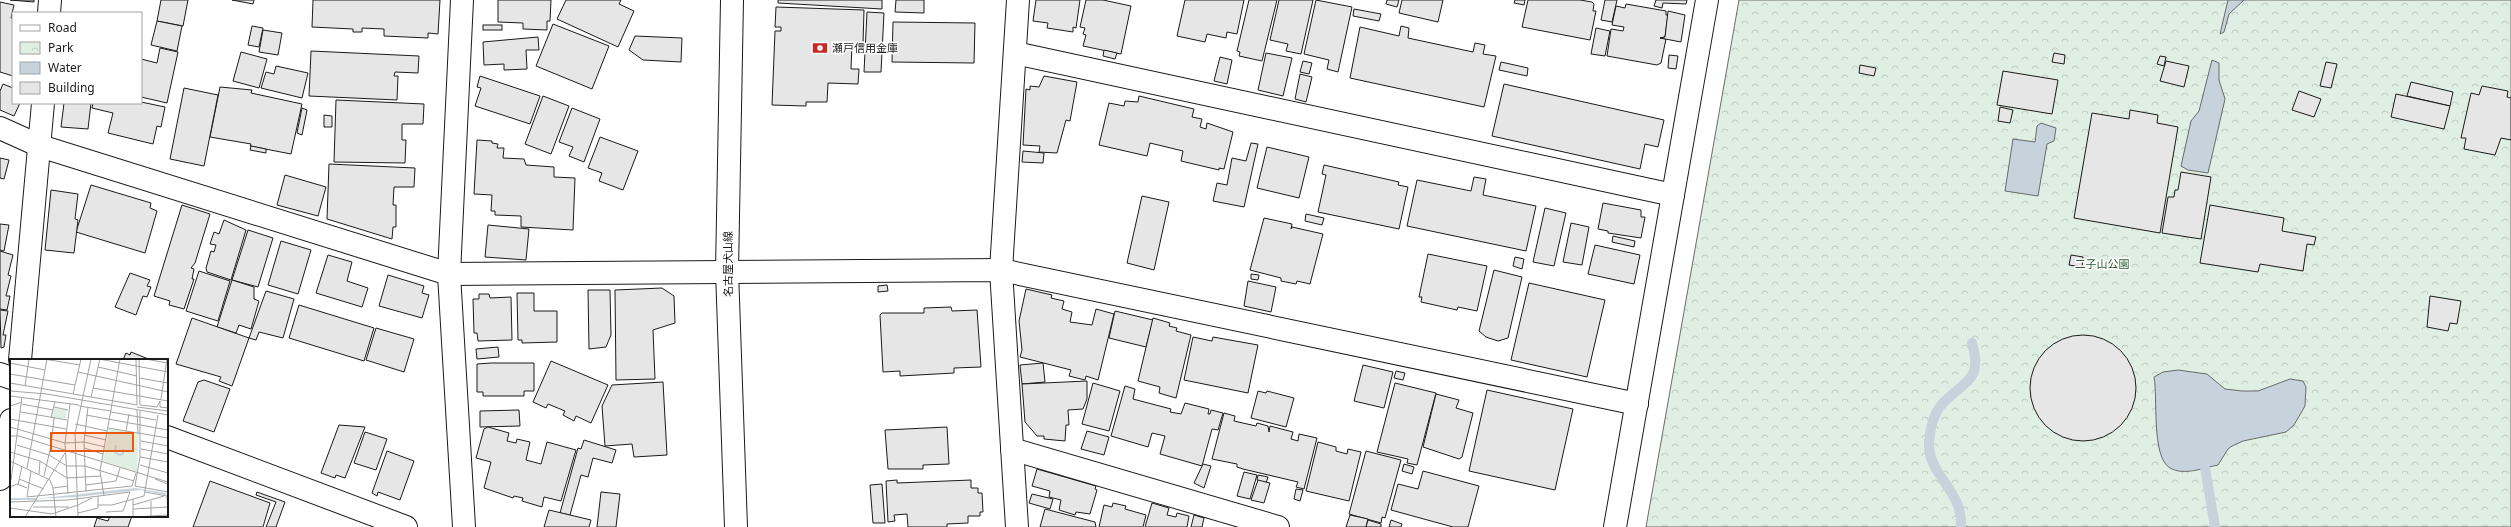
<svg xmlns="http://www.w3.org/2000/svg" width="2511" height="527" font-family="'Noto Sans','Noto Sans JP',sans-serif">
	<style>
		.park { fill: url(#park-crowns); stroke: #6a6a6a }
		.water { fill: #c6d2dc; stroke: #6a6a6a }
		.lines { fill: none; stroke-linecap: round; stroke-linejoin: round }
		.stream { stroke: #c6d2dc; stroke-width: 10 }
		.building { fill: #e6e6e6; stroke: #1a1a1a }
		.minor-casing { stroke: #1a1a1a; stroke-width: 24 }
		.secondary-casing { stroke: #1a1a1a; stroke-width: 24 }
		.minor { stroke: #fff; stroke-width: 22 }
		.secondary { stroke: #fff; stroke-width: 22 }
		.labels { text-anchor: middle; stroke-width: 3; stroke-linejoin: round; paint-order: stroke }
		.poi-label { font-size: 11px; fill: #1a1a1a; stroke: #fff; text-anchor: start }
		.street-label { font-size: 11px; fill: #1a1a1a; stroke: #fff }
		.park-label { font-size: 11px; fill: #2b5a34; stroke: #fff }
		.inset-river { fill: none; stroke: #c6d2dc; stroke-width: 2 }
		.inset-road { fill: none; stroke: #a3a3a3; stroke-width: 1 }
		.view { fill: #e8590c; fill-opacity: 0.15; stroke: #e8590c; stroke-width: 2 }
		.inset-edge { fill: none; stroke: #1a1a1a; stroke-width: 2 }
	</style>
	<defs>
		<pattern id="park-crowns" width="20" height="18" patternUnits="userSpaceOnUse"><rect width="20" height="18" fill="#e0efe3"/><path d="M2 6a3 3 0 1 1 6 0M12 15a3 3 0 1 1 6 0" fill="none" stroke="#c0ccc2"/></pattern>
	</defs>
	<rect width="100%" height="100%" fill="#fff"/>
	<polygon class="park" points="1739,0 2511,0 2511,527 1646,527"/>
	<g class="water">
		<polygon points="2228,0 2244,0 2229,14 2224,32 2220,34"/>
		<polygon points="2212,60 2219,63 2219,80 2225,99 2208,173 2188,170 2181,166 2191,121 2199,111"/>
		<polygon points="2041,123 2056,128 2054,141 2047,144 2038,196 2005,191 2013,139 2035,142 2037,126"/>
		<path d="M2178 370 2207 374 2225 389 2242 391H2258L2290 379 2303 381 2306 387 2305 406 2294 425 2286 432 2243 441 2232 446 2228 449 2218 465C2203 468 2184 476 2170 468 2151 457 2158 397 2154 377L2163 372Z"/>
	</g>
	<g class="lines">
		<g class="stream">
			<polyline points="2205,468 2215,527"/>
			<path d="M1961 527C1963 489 1928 476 1929 443 1930 429 1933 414 1943 403 1965 380 1983 381 1972 343"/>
		</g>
	</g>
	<g class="building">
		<polygon points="10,0 34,0 34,2"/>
		<polygon points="161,0 188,0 183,26 157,21"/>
		<polygon points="232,0 254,0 253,4"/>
		<polygon points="313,0 440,0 438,34 428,33 428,38 384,36 384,29 362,28 362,32 353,32 353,29 312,27"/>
		<polygon points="498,0 551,0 550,21 547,21 547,30 523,29 523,23 498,22"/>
		<polygon points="566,0 621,0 619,4 634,11 618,47 557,19"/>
		<polygon points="778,0 882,0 882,9 778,3"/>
		<polygon points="896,0 924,0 924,13 895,12"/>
		<polygon points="1036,0 1080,0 1076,28 1073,27 1073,32 1047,28 1048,23 1033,21"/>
		<polygon points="1086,0 1103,0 1131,6 1121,54 1083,46 1086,35 1083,34 1085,28 1080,27"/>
		<polygon points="1185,0 1244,0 1237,34 1227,32 1226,38 1207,34 1205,42 1177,36"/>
		<polygon points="1249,0 1277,0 1262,61 1239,56 1240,52 1237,51"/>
		<polygon points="1279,0 1313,0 1301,54 1286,51 1288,44 1270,40"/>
		<polygon points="1316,0 1352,7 1338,72 1327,69 1329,60 1304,54"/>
		<polygon points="1387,0 1399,0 1397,7 1386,4"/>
		<polygon points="1402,0 1443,0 1438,22 1399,13"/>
		<polygon points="1515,0 1525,0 1524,5 1514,3"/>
		<polygon points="1528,0 1580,0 1592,2 1594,4 1593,11 1596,11 1590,40 1522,27"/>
		<polygon points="1605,0 1617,0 1612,22 1601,20"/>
		<polygon points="1656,0 1687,0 1686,4 1663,3 1662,8 1654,6"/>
		<polygon points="0,2 14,5 11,18 13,18 13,76 0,72"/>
		<polygon points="1626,4 1666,11 1666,15 1668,15 1665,37 1660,38 1666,39 1661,63 1657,65 1607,56 1611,29 1623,31 1624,27 1612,25 1616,6 1625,8"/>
		<polygon points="776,7 864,10 863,44 852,44 851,69 859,69 858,84 828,83 827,102 806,102 806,106 772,105 775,31 781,31 781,27 775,27"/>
		<polygon points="1354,9 1381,14 1379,21 1353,16"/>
		<polygon points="1668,11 1685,15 1681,42 1660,38 1665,37"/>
		<polygon points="867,12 884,13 881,72 864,72"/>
		<polygon points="157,21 182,26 177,51 151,45"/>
		<polygon points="893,22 975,23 974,63 892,62"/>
		<polygon points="553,24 609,46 592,89 536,66"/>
		<rect x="483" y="25" width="19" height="5"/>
		<polygon points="252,26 263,28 259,47 248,45"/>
		<polygon points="1401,26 1409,28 1408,38 1473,52 1475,43 1485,45 1483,54 1496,56 1484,107 1350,78 1360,27 1399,36"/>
		<polygon points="1596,28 1610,31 1605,56 1591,54"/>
		<polygon points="263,30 282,33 278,55 259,52"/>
		<polygon points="635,36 682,38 681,62 643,60 629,50"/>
		<polygon points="538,37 539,50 526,50 527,69 504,70 504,64 484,65 483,42"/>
		<polygon points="160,48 178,52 167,103 141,97 141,59 157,63"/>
		<polygon points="1104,50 1117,53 1115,59 1103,56"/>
		<polygon points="311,51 419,56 418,73 395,72 394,76 398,76 397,100 309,96"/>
		<polygon points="241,52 267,59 259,88 233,81"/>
		<polygon points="1266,53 1292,58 1283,96 1258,90"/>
		<polygon points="2054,53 2065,55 2064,64 2052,62"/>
		<polygon points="1669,55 1678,56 1676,69 1668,68"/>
		<polygon points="2160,56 2166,57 2164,66 2157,64"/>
		<polygon points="1220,57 1232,60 1227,84 1214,81"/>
		<polygon points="1303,61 1312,63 1309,74 1300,72"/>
		<polygon points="2166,61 2189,66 2184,87 2160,81"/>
		<polygon points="1501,62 1528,68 1527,76 1499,70"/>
		<polygon points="2326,62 2337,64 2331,88 2320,86"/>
		<polygon points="1860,65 1876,68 1874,76 1859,73"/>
		<polygon points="276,66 308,73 302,98 261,88 266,72 274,74"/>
		<polygon points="2003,71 2058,80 2052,114 1997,105"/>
		<polygon points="1300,74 1312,77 1306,102 1295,99"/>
		<polygon points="480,76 540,96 530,124 475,106 481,88 477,87"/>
		<polygon points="1044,76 1077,82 1070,121 1066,120 1057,153 1039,152 1040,146 1023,145 1026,89 1030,90 1030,86 1039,87"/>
		<polygon points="2411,82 2453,92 2450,106 2407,96"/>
		<polygon points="3,84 13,88 13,103 20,103 14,116 0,110 0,91"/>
		<polygon points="1504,84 1664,120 1658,147 1645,144 1640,169 1492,136"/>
		<polygon points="2482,86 2508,91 2507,97 2511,98 2511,140 2501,138 2495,155 2464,149 2466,138 2461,138 2471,93 2479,95"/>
		<polygon points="220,87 252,90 251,93 302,104 291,154 250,146 251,144 210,137"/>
		<polygon points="184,88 218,95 204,166 170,159"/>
		<polygon points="2299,91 2321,99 2314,117 2292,110"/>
		<polygon points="2396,94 2450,106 2444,129 2391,117"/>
		<polygon points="543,96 569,106 551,154 525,144"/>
		<polygon points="1139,96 1194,109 1192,117 1202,119 1200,127 1206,129 1207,123 1233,132 1224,169 1219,168 1219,170 1181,161 1183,151 1150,143 1147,156 1099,145 1109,103 1124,106 1125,101 1138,102"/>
		<polygon points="336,100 424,104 423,124 402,124 402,140 406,140 405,163 334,162"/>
		<polygon points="141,102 165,107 161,127 157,126 153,144 108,133 113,113 92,108 93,103"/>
		<polygon points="64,103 91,103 88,129 61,127"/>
		<polygon points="2000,107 2013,110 2010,123 1998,121"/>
		<polygon points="302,108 307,110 302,135 297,133"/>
		<polygon points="572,108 600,119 584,162 569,156 573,147 559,142"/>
		<polygon points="2130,110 2158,115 2157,123 2178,127 2160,233 2074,218 2092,113 2129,119"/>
		<polygon points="324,115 332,116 332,127 324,127"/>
		<polygon points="600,137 638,151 623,190 599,181 602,173 588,168"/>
		<polygon points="477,140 492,141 492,143 498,144 497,148 504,148 503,158 524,159 526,165 554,167 554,177 575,178 573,230 521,227 521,216 495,215 495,211 491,211 492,195 474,194"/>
		<polygon points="1251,143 1258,144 1244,207 1213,201 1217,183 1227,185 1232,158 1246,161"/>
		<polygon points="251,146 266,149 266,153 250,150"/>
		<polygon points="1267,147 1309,157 1299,198 1257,188"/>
		<polygon points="1023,151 1044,153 1043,163 1022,162"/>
		<polygon points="0,158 9,160 4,179 0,178"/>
		<polygon points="329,164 415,168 414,187 394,187 393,205 396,205 396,227 393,227 392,239 327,219"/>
		<polygon points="1324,165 1399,182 1398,185 1408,187 1399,229 1318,212 1326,175 1322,174"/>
		<polygon points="2181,172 2211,177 2201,239 2162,233 2168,197 2174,197 2175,190 2178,190"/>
		<polygon points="285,175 326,187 318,216 277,205"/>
		<polygon points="1474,177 1486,179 1483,195 1536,206 1526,251 1407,226 1417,180 1471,191"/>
		<polygon points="91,185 151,203 150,208 157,211 145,253 76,232"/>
		<polygon points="51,190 78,194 75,219 78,220 74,253 45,250"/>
		<polygon points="1142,196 1169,202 1154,270 1127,263"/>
		<polygon points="1603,203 1641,210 1641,217 1645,217 1641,238 1608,233 1608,231 1598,229"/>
		<polygon points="182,205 210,214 195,263 191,268 194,269 192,279 194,279 184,309 169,305 170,301 154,296"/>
		<polygon points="2210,205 2284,218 2282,231 2316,237 2314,245 2307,244 2303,271 2260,264 2258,272 2200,263"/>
		<polygon points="1545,208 1566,213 1554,266 1533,262"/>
		<polygon points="1306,214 1324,218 1322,225 1305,221"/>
		<polygon points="1264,218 1292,224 1291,229 1292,227 1323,234 1310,284 1297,281 1296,284 1281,281 1281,278 1250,270"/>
		<polygon points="224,220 246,230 231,280 207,272 206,268 211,251 214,252 216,245 210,244 214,232 219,234"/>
		<polygon points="1571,223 1589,227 1582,265 1563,262"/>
		<polygon points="0,224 9,225 4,251 0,250"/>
		<polygon points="488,225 529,229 526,260 485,257"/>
		<polygon points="248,230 273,238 258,287 232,280"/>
		<polygon points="1613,236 1635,241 1634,247 1612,242"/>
		<polygon points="281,241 311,250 298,294 268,285"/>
		<polygon points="1595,245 1640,255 1634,284 1588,274"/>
		<polygon points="0,251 13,255 8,275 11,276 6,296 10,296 7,310 0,309"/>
		<polygon points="1428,254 1487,266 1477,311 1458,307 1457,310 1421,302 1422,297 1419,297"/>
		<polygon points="328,255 352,262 347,281 368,288 362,307 316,293"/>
		<polygon points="2071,255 2083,257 2082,267 2069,265"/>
		<polygon points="1515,257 1524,259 1522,269 1513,266"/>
		<polygon points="1494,270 1522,277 1508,338 1498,341 1486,337 1479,331"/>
		<polygon points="199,271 230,281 218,321 186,311"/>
		<polygon points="130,273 150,280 147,286 151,287 147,297 143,296 136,315 115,307"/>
		<polygon points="1251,274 1259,275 1258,280 1251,279"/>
		<polygon points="388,275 424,286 422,293 429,295 422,318 379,306"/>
		<polygon points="232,280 254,287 254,299 259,301 251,329 239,325 236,333 217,327"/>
		<polygon points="1248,281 1276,287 1271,312 1244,306"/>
		<polygon points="1529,283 1605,300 1587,377 1511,360"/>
		<polygon points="887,285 888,291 878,292 878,286"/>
		<polygon points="662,288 674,296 675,323 653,330 655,379 616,380 615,290"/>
		<polygon points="1026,289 1052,295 1051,298 1064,301 1062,309 1072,312 1070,322 1092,325 1096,309 1114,314 1098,380 1086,376 1085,380 1069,376 1071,370 1020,357 1022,350 1019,321"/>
		<polygon points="588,290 610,290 611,335 606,347 589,349"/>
		<polygon points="266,291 294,299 283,338 259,332 256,340 249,338"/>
		<polygon points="517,293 534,293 534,311 557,311 557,342 522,343 522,340 518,340"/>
		<polygon points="479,294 489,294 490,298 511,297 512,340 478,341 477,333 474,333 473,299 479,299"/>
		<polygon points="2430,296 2461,301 2457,324 2450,323 2448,331 2427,327"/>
		<polygon points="299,305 374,328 364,361 289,338"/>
		<polygon points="951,307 952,311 977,310 981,367 954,368 954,373 900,376 900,371 883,372 880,315 882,313 924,313 924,308"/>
		<polygon points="0,310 8,311 3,335 6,335 4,347 1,348"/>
		<polygon points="1115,311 1153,320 1146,347 1109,338"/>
		<polygon points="192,318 249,338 232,386 219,381 221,377 176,364"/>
		<polygon points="1153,318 1170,323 1169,326 1177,328 1176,331 1191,335 1176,398 1159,393 1160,387 1138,381"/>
		<polygon points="376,328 414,339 404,372 366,360"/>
		<circle cx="2083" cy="388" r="53"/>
		<polygon points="1193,337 1212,341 1213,337 1258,345 1248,393 1184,380"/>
		<polygon points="498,347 499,357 477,359 476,349"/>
		<polygon points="131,352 151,360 123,360 126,353 130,355"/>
		<polygon points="551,361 608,385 591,423 576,416 574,421 563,415 565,411 548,404 546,408 533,402"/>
		<polygon points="491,363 534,363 534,391 524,391 524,396 483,396 483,392 477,392 477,364"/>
		<polygon points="1043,363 1045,382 1022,384 1020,365"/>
		<polygon points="1363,365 1393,372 1384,408 1354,401"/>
		<polygon points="1396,371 1405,373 1403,380 1394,378"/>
		<polygon points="204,380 230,389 214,432 183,421 198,382"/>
		<polygon points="1087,381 1087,399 1083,409 1068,410 1069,425 1066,425 1065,441 1044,439 1044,436 1037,436 1025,422 1022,384"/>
		<polygon points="663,382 667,455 634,457 632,444 605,446 602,406 612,385"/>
		<polygon points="1093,383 1120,391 1109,431 1082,424"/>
		<polygon points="1395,383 1436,393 1417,465 1407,463 1408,459 1377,452"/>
		<polygon points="1125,386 1135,389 1133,399 1171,409 1170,412 1181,414 1185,403 1209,409 1208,414 1210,414 1211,410 1223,413 1218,430 1212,429 1202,466 1160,454 1165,436 1152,433 1148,447 1111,436"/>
		<polygon points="1487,390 1573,409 1555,490 1469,471"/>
		<polygon points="1258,391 1266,393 1267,391 1294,398 1286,427 1251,418"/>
		<polygon points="1436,394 1459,400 1456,408 1473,413 1462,457 1459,459 1423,447"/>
		<polygon points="519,410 520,426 480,427 480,411"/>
		<polygon points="1224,413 1235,416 1234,421 1256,426 1257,423 1268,426 1269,432 1270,426 1293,432 1291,439 1298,441 1299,434 1317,438 1304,489 1296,487 1298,482 1243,469 1237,467 1237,464 1212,459"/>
		<polygon points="339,425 365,427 345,478 336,475 335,478 321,473"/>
		<polygon points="488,427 509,433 507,441 516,443 517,439 530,442 526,460 541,464 547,442 576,450 561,501 544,497 542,507 522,501 523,498 514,496 513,498 484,488 491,462 476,458 484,429"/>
		<polygon points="947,427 949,464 923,465 923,469 888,469 885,430"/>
		<polygon points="1087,431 1109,437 1104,455 1081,449"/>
		<polygon points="365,432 387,439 376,470 354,463"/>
		<polygon points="584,440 616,450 612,463 593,458 588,477 581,475 570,515 560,513 578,448 581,449"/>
		<polygon points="1318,442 1336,447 1336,451 1347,454 1348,449 1361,452 1349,501 1306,491"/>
		<polygon points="387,451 414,461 400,500 378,492 377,496 372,493"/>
		<polygon points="1366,451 1401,460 1385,518 1382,517 1381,523 1349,514"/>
		<polygon points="1203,464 1211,466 1204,488 1194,483"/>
		<polygon points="1404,464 1414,467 1412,474 1402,471"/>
		<polygon points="1037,469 1096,486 1095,489 1097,490 1090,514 1076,512 1075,515 1059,510 1061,500 1049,497 1050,491 1032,486"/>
		<polygon points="1423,471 1479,486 1468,527 1453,527 1391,510 1398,484 1418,489"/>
		<polygon points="1244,472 1257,475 1250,499 1237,496"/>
		<polygon points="1258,475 1268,477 1266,483 1257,480"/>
		<polygon points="897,480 897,483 971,480 971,488 978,488 978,493 982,493 983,512 980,512 980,516 968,516 968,523 947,524 947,527 908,527 907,514 894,515 895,521 888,522 886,481"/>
		<polygon points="1258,480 1270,483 1264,503 1251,500"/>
		<polygon points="210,481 270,503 263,527 193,527"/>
		<polygon points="882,484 885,523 873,523 870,485"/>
		<polygon points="1296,489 1303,490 1300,501 1294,499"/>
		<polygon points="257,492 285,502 276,527 266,527 276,502 256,495"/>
		<polygon points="601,492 620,494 616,527 597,527"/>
		<polygon points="1032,494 1053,499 1050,509 1029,503"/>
		<polygon points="1113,503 1126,506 1125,509 1146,515 1143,527 1099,527 1104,505 1112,507"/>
		<polygon points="1152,503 1169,508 1167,515 1176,517 1177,513 1189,516 1187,527 1145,527"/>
		<polygon points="1045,509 1095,522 1096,527 1040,527"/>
		<polygon points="549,510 591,520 589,527 544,527"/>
		<polygon points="1194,515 1204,518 1202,527 1191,527"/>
		<polygon points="1350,515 1368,519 1366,527 1346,527"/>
		<polygon points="110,516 132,516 128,527 94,527 97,518 108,521"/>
		<polygon points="1368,520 1381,524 1381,527 1366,527"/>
		<polygon points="1391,520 1402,524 1401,527 1389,527"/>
	</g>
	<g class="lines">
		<g class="minor-casing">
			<g id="minor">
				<polyline points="462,0 449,274 464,527"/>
				<polyline points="49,13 50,0"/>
				<polyline points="1015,53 1673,195"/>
				<polyline points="0,128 40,146 449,274 1001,270 1637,404"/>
				<polyline points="20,360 43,103"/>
				<polyline points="0,374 11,378"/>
				<polyline points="167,437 406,527"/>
				<polyline points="1012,449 1278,527"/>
				<polyline points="0,479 11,420"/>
				<polyline points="1017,527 1001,270 1018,0"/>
				<polyline points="1615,527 1707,0"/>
			</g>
		</g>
		<g class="secondary-casing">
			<polyline id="secondary" points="732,0 727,271 736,527"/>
		</g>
		<use href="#minor" class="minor"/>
		<use href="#secondary" class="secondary"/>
	</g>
	<defs>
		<g id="bank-bare" transform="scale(1.2)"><path d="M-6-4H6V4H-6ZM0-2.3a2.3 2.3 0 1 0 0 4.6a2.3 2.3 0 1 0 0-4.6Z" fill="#c62828" stroke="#fff" stroke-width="2.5" paint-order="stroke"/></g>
	</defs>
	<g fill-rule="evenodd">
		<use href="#bank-bare" x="820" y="48"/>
	</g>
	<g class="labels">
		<g class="poi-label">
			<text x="832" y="52">瀬戸信用金庫</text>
		</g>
		<g class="street-label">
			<text transform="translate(728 264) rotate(-90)" y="4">名古屋犬山線</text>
		</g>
		<g class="park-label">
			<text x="2102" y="268">二子山公園</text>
		</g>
	</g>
	<g transform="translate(10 359)">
		<rect width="158" height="158" fill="#fff"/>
		<path d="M44 49 57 51 56 60 42 58ZM99 70 129 74 127 113 93 102Z" fill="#e0efe3"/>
		<path d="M125 129 156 134V136L131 131 66 138 25 140Z" fill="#c6d2dc"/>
		<path class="inset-river" d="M106 86 105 93 109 96 113 95V90M0 140H27"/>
		<path class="inset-road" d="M34 0 70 6M89 0 158 13M126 0 127 46M129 0 130 46 147 48 150 42M135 0 158 4M0 4 35 11M88 8 127 17M68 13 158 33M0 15 65 26M129 19 158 24M0 24 127 46M15 27 19 0M83 29 158 42M0 32 37 35 158 56M63 35 71 0M0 37 69 46M81 38 90 0M151 40 157 0M150 42V48L158 49M12 45 43 51M0 47 12 43M69 47 101 52M44 48 58 51M127 48 158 52M127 51 128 74M130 52V98L125 127 158 133M11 53 57 61M101 53 146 61M76 56 158 71M41 59 45 42M0 60 56 70M65 65 97 72M0 68 55 84 74 83 95 88M98 69 158 79M116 72 119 55M74 76 96 81M0 77H9L158 123M131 82 158 87M7 86 39 96 57 107H75L124 122M74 89 93 95M131 90 158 95M0 93 30 102 57 119 91 117M130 98 158 103M0 102 40 121 43 129 46 158M130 106 158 114M17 109 37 0M21 112 17 138 122 127 126 114M29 115 30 102M34 117 41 87 44 59M9 120 34 130M145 120 158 125M1 121 12 38M8 126 12 107M76 126 106 122 110 109M0 128 7 125 17 129M43 129 58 127M76 133 74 83 78 48M135 133 157 137 158 158M58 135 55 84 60 45M94 137 90 112 110 0M123 140V158M141 142V157M0 143 58 141 120 133 113 152 96 153M68 146 82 139M88 146H102L134 137 148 56M123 146 154 137M23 148H59M0 149 42 155 68 146M123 150 158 148M68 154 88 149V137M15 158 55 94M68 158 65 75 81 0M125 158 158 156"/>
		<path class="view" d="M41 74H123V92H41Z"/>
		<rect width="158" height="158" class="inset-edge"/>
	</g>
	<rect x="12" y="12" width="130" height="92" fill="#ffffff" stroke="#a3a3a3"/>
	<rect x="20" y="25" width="20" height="6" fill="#ffffff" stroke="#a3a3a3"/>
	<text x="48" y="32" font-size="12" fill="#1a1a1a">Road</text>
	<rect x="20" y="42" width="20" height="12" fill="url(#park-crowns)" stroke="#a3a3a3"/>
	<text x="48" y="52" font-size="12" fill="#1a1a1a">Park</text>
	<rect x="20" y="62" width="20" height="12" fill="#c6d2dc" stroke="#a3a3a3"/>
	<text x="48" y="72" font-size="12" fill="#1a1a1a">Water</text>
	<rect x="20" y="82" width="20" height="12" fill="#e6e6e6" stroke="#a3a3a3"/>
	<text x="48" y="92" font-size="12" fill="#1a1a1a">Building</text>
</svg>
